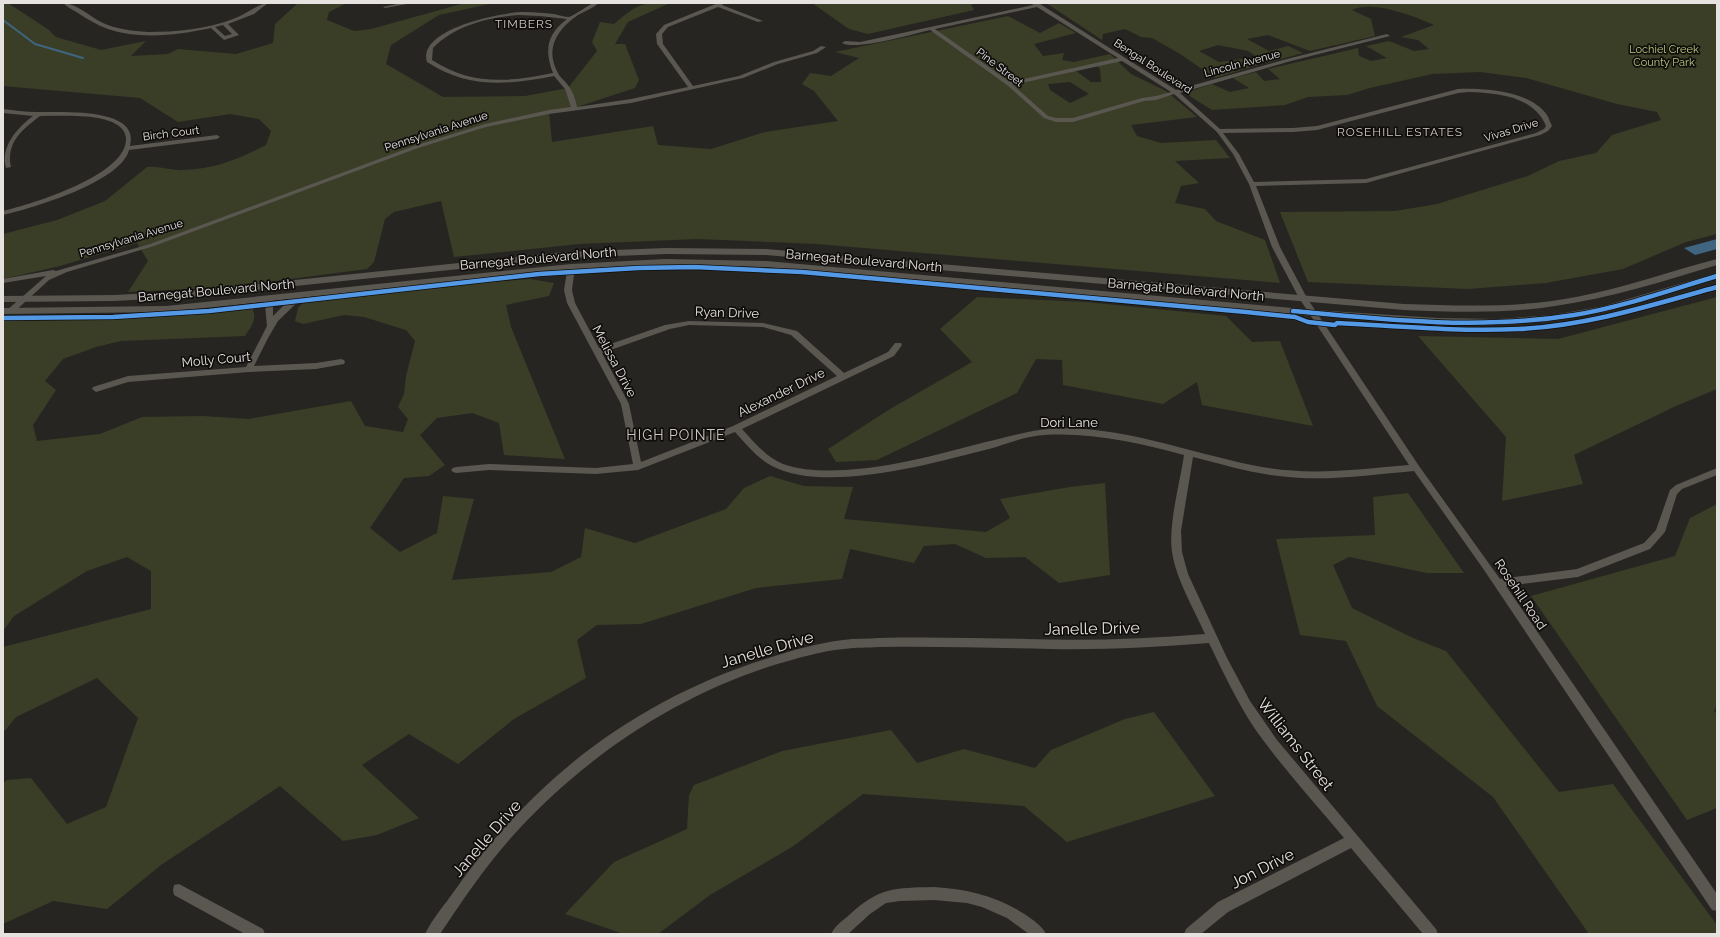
<svg xmlns="http://www.w3.org/2000/svg" width="1720" height="937" font-family="Raleway,sans-serif">
	<style>
		.green { fill: #3a3e26; fill-rule: evenodd }
		.water { fill: #3f6581 }
		.lines { fill: none; stroke-linecap: round; stroke-linejoin: round }
		.stream { stroke: #3f6581; stroke-width: 2 }
		.minor { fill: #5a5751; fill-rule: evenodd }
		.tertiary { fill: #5a5751; fill-rule: evenodd }
		.cycleway-casing { stroke: #100e0c; stroke-width: 6 }
		.cycleway { stroke: #5399e6; stroke-width: 4.5 }
		.labels { text-anchor: middle; stroke-width: 3.5; stroke-linejoin: round; paint-order: stroke }
		.far-park-label { font-size: 11px; fill: #bcc97f; stroke: #100e0c }
		.far-street-label { font-size: 11px; fill: #e5e2df; stroke: #100e0c }
		.far-neighbourhood-label { font-size: 12px; letter-spacing: 1px; fill: #cec9c3; stroke: #100e0c }
		.street-label { font-size: 13px; fill: #e5e2df; stroke: #100e0c }
		.neighbourhood-label { font-size: 14px; letter-spacing: 1px; fill: #cec9c3; stroke: #100e0c }
		.near-street-label { font-size: 16px; fill: #e5e2df; stroke: #100e0c }
	</style>
	<rect width="100%" height="100%" fill="#272522"/>
	<g class="green">
		<path d="M3 3H8L49 30 56 37 101 50 146 41 131 56 168 54 178 49 236 54 273 43 275 24 298 3H347L329 12 327 20 354 31 371 29 465 3H494L439 15 391 45 386 64 443 97 525 96 568 88 597 51 592 42 600 22 614 24C638 4 639 3 670 3L628 22 615 44H625L639 80 635 88 574 108 549 112 552 142 653 126 658 145 711 149 765 132 838 121 814 91 802 84 810 73 831 76 859 58 835 52 1008 16 1040 33 1059 23 1076 33 1034 44 1043 56 1064 53 1062 60 1074 62 1110 54 1131 74 1166 91 1197 117 1131 125 1137 136 1161 143 1216 140 1230 158 1175 161 1199 183 1181 186 1175 203 1205 209 1216 221 1265 240 1280 283 816 244 697 239 579 244 454 257 441 201 394 212 385 219 374 262 367 269 228 287 128 292 148 261 137 243 60 266 3 279V234L57 220 105 201 147 167C160 166 172 171 184 170 215 169 239 159 266 145L271 131 259 119 230 114 178 122 140 98 3 86ZM1096 65 1100 69 1101 82H1091L1072 68ZM1070 82 1089 94 1070 103 1050 90 1048 84Z"/>
		<polygon points="812,3 976,3 971,5 974,10 868,34 849,29"/>
		<path d="M1046 3H1717V234L1686 242 1623 269 1546 283 1468 289 1308 282 1280 212 1395 211 1437 204 1528 176 1559 161 1596 153 1612 135 1661 120 1657 112 1617 104 1526 78 1480 72 1432 74 1370 88 1347 95 1308 97 1285 105 1212 110 1185 93 1212 84 1230 92 1249 88 1233 78 1256 72 1264 81 1280 79 1268 69 1358 48 1359 56 1371 61 1387 58 1366 46 1389 41 1414 51 1429 49 1418 40 1401 37 1434 25C1414 16 1372 0 1352 10L1371 19 1375 36 1310 51 1268 35 1247 39 1269 51 1288 46 1303 53 1266 63 1248 51 1218 45 1199 51 1219 62 1242 59 1258 65 1215 78 1180 54 1152 38 1141 37 1125 29 1103 34 1102 40Z"/>
		<path d="M530 279 554 283 549 296 506 305 511 327 565 459 504 455 499 423 472 413 437 418 420 435 445 465 429 476 404 478 370 528 400 552 437 533 443 496 474 499 452 580 551 572 581 557 585 528 635 543 726 509 744 488 770 476 804 486 853 487 844 519 986 532 1010 518 1000 499 1070 487 1105 483 1110 575 1059 583 1025 557 986 558 955 544 924 546 914 563 850 549 842 579 756 588 641 624 597 625 577 640 586 678 514 719 458 764 409 734 362 765 419 818 377 835 343 841 280 786 161 865 107 909 53 901 3 924V783L7 780 31 778 67 824 106 807 138 718 97 678 16 717 3 733V647L151 609V571L127 557 87 571 14 616 3 631V317L96 316 252 308C258 319 251 327 245 336L121 341 96 347 63 359 45 381 56 390 33 425 37 441 100 434 142 417 203 416 249 419 351 401 365 426 403 432 408 419 398 407 404 394 406 376 415 341 406 330 364 317 344 315 303 324 295 321 298 308 304 301 422 287Z"/>
		<polygon points="977,297 1086,302 1226,316 1252,342 1280,341 1313,426 1202,405 1197,382 1163,404 1063,385 1062,360 1036,359 1017,393 877,460 836,462 828,449 890,409 972,362 940,329"/>
		<polygon points="1717,297 1717,389 1676,406 1574,455 1583,484 1502,501 1506,437 1418,336 1558,339"/>
		<polygon points="1408,493 1464,573 1427,573 1349,557 1333,565 1352,608 1413,638 1446,651 1559,792 1613,784 1717,925 1717,934 1589,934 1493,797 1377,706 1346,641 1300,635 1276,539 1375,535 1373,497"/>
		<polygon points="1717,504 1717,704 1714,712 1717,713 1717,808 1687,820 1531,596 1675,556 1690,518"/>
		<polygon points="1154,712 1215,796 1067,842 1024,806 863,794 792,847 710,895 658,934 624,934 565,914 614,862 687,829 689,795 694,785 782,751 891,730 917,763 964,749 1035,768 1051,750 1125,719"/>
	</g>
	<polygon class="water" points="1717,239 1717,249 1695,255 1684,248"/>
	<g class="lines">
		<polyline class="stream" points="3,20 35,44 83,58"/>
		<g class="minor">
			<path d="M63 3C76 3 89 16 101 22 115 29 132 31 148 32 177 32 207 29 233 19 243 16 260 3 268 3L254 14 228 24 239 35 224 40 211 28C178 35 140 40 108 29 97 25 87 19 78 13 73 10 67 7 63 3ZM223 25 232 34 225 36 215 27Z"/>
			<polygon points="402,3 413,3 385,8 383,7"/>
			<path d="M593 3H599C593 8 585 11 578 15 556 30 544 50 559 75 561 78 565 81 567 84 573 91 575 98 577 107L631 99 688 87 657 44 656 34 664 25 718 3H724L722 5 763 21 758 22 718 7 668 27 662 34 663 44 693 86 739 76 774 62 813 51 821 46 826 47 817 53 778 64 743 78 631 103 549 114 486 127 418 148 154 246 67 272 49 280 13 313H7L6 311 46 276 3 283V279L53 270 56 271 150 244 414 146 485 124 549 110 571 107 565 89 554 76C508 85 468 89 427 62 417 29 501 12 524 12 534 12 544 13 554 14 559 15 565 17 569 17 573 16 589 5 593 3ZM518 15 540 16 567 19C547 34 544 50 553 73 508 82 472 86 432 60L433 48C454 26 489 17 518 15Z"/>
			<path d="M1032 3 1040 4 1176 90 1287 59 1387 34 1390 36 1291 61 1180 93 1220 129 1293 128 1317 126 1458 89C1484 88 1531 91 1547 115 1549 118 1550 122 1552 126L1548 131 1540 135 1366 183 1256 186 1280 247 1307 298 1419 466 1500 579 1577 569 1644 543 1656 530 1670 490 1676 485 1717 468V475L1682 489 1677 494 1665 532 1650 549 1578 577 1506 586 1717 894V911L1712 910 1482 567 1414 471C1369 475 1324 482 1279 476 1250 473 1221 464 1193 457L1181 531 1182 552 1188 574 1227 658 1250 701 1277 740 1436 929 1438 934H1423L1351 848 1228 912 1201 934H1184L1186 929 1218 902 1344 838C1314 802 1282 767 1255 729 1237 702 1223 672 1209 643 1156 647 1104 650 1051 649 993 648 937 646 879 647 868 648 856 647 844 649 820 651 795 659 771 666 675 697 588 755 519 829 489 861 464 898 440 934H425C431 921 442 908 450 897 475 861 502 828 533 798 599 733 681 685 769 658 793 650 818 643 843 640 855 638 867 639 879 638 928 637 977 638 1026 639 1086 641 1145 639 1205 634 1194 609 1176 579 1172 552 1168 525 1180 483 1184 455 1139 443 1092 432 1044 435 1025 436 1007 444 989 449 933 463 826 494 772 466 757 458 746 444 735 432L638 470 596 474 489 470 456 473 453 472 451 470 453 468 456 467 489 464 596 468 633 464 621 404 567 303 564 290 568 265H574L575 267 572 290 575 303 599 348 665 325 689 321 763 323 797 331 844 373 888 352 895 343H901L902 345 894 356 742 429C754 442 766 457 783 464 803 471 825 471 846 470 910 466 970 444 1033 431 1105 418 1190 454 1262 467 1311 476 1360 469 1409 465L1299 298 1272 247 1249 184 1233 154 1217 132 1174 94 1156 100 1144 101 1073 122H1056L1044 118 1007 85 930 30C913 34 855 51 842 43L845 41 860 42 1033 5ZM1037 7 1118 58 1010 82 935 29ZM1122 61 1171 92 1156 96 1142 98 1073 118H1056L1048 116 1013 85ZM1469 92C1497 93 1534 96 1546 126L1544 129 1536 133 1366 179 1254 182 1239 154 1223 133 1293 132 1317 130 1458 93ZM689 325 763 327 791 335 837 376 733 426 641 462 629 404 602 353 670 329Z"/>
			<path d="M3 109C14 110 25 112 37 112 58 113 141 106 130 146L217 135 220 137 217 139 129 150C121 182 33 208 3 215V211C32 204 128 175 126 138 125 125 109 120 98 118 79 115 60 116 40 116 22 130 6 142 11 167L6 168C0 147 17 128 33 116L3 113Z"/>
			<polygon points="297,294 300,294 304,296 278,321 268,338 254,366 316,363 341,359 344,360 345,362 344,364 316,369 249,372 128,382 96,392 92,389 93,387 128,376 246,367 267,326 265,304 262,299 263,297 269,297 273,304 273,316 287,302"/>
			<polygon points="179,884 263,929 265,934 245,934 174,895 173,890 174,885"/>
			<path d="M934 887C967 889 997 896 1026 915 1033 920 1042 926 1046 934H1029L1007 918 982 907 967 903 934 900 900 901 886 903 870 914 848 934H831C835 926 842 921 848 916 879 887 894 888 934 887Z"/>
		</g>
		<g class="tertiary">
			<path d="M666 248 766 249 1404 304C1462 306 1519 308 1576 297 1624 288 1670 271 1717 259V265C1664 281 1611 298 1555 306 1505 314 1454 312 1404 310L766 255 666 254 564 258 190 297 114 301 3 302V296L114 295 190 291 564 252Z"/>
			<polygon points="665,259 766,261 1314,310 1438,318 1498,319 1553,315 1604,306 1717,273 1717,279 1605,312 1553,321 1498,325 1438,324 1314,316 766,267 665,265 571,270 166,312 3,314 3,308 166,306 571,264"/>
		</g>
		<g class="cycleway-casing">
			<g id="cycleway">
				<path d="M1293 311C1386 320 1481 330 1574 315 1623 307 1670 290 1717 276"/>
				<path d="M3 318 113 317 209 311 539 274 638 268 694 267 802 272 1246 312 1295 317 1308 322 1335 325 1337 323C1397 326 1458 332 1519 329 1587 326 1652 305 1717 287"/>
			</g>
		</g>
		<use href="#cycleway" class="cycleway"/>
	</g>
	<g class="labels">
		<g class="far-park-label">
			<text x="1664" y="53">Lochiel Creek<tspan x="1664" dy="13">County Park</tspan></text>
		</g>
		<g class="far-street-label">
			<text transform="translate(1242 63) rotate(-15)" y="4">Lincoln Avenue</text>
			<text transform="translate(1153 66) rotate(33)" y="4">Bengal Boulevard</text>
			<text transform="translate(1000 67) rotate(37)" y="4">Pine Street</text>
			<text transform="translate(1511 130) rotate(-17)" y="4">Vivas Drive</text>
			<text transform="translate(436 131) rotate(-18)" y="4">Pennsylvania Avenue</text>
			<text transform="translate(171 133) rotate(-7)" y="4">Birch Court</text>
			<text transform="translate(131 238) rotate(-17)" y="4">Pennsylvania Avenue</text>
		</g>
		<g class="far-neighbourhood-label">
			<text x="524" y="28">TIMBERS</text>
			<text x="1400" y="136">ROSEHILL ESTATES</text>
		</g>
		<g class="street-label">
			<text transform="translate(538 258) rotate(-5)" y="5">Barnegat Boulevard North</text>
			<text transform="translate(864 260) rotate(5)" y="5">Barnegat Boulevard North</text>
			<text transform="translate(1186 289) rotate(5)" y="5">Barnegat Boulevard North</text>
			<text transform="translate(216 290) rotate(-5)" y="5">Barnegat Boulevard North</text>
			<text transform="translate(727 312) rotate(2)" y="5">Ryan Drive</text>
			<text transform="translate(216 359) rotate(-5)" y="5">Molly Court</text>
			<text transform="translate(615 361) rotate(62)" y="5">Melissa Drive</text>
			<text transform="translate(781 392) rotate(-26)" y="5">Alexander Drive</text>
			<text x="1069" y="427">Dori Lane</text>
			<text transform="translate(1521 594) rotate(56)" y="5">Rosehill Road</text>
		</g>
		<g class="neighbourhood-label">
			<text x="676" y="440">HIGH POINTE</text>
		</g>
		<g class="near-street-label">
			<text transform="translate(1092 628) rotate(-1)" y="6">Janelle Drive</text>
			<text transform="translate(767 649) rotate(-16)" y="6">Janelle Drive</text>
			<text transform="translate(1296 744) rotate(52)" y="6">Williams Street</text>
			<text transform="translate(486 838) rotate(-49)" y="6">Janelle Drive</text>
			<text transform="translate(1262 868) rotate(-27)" y="6">Jon Drive</text>
		</g>
	</g>
	<rect width="1720" height="937" fill="none" stroke="#e5e2df" stroke-width="8"/>
</svg>
